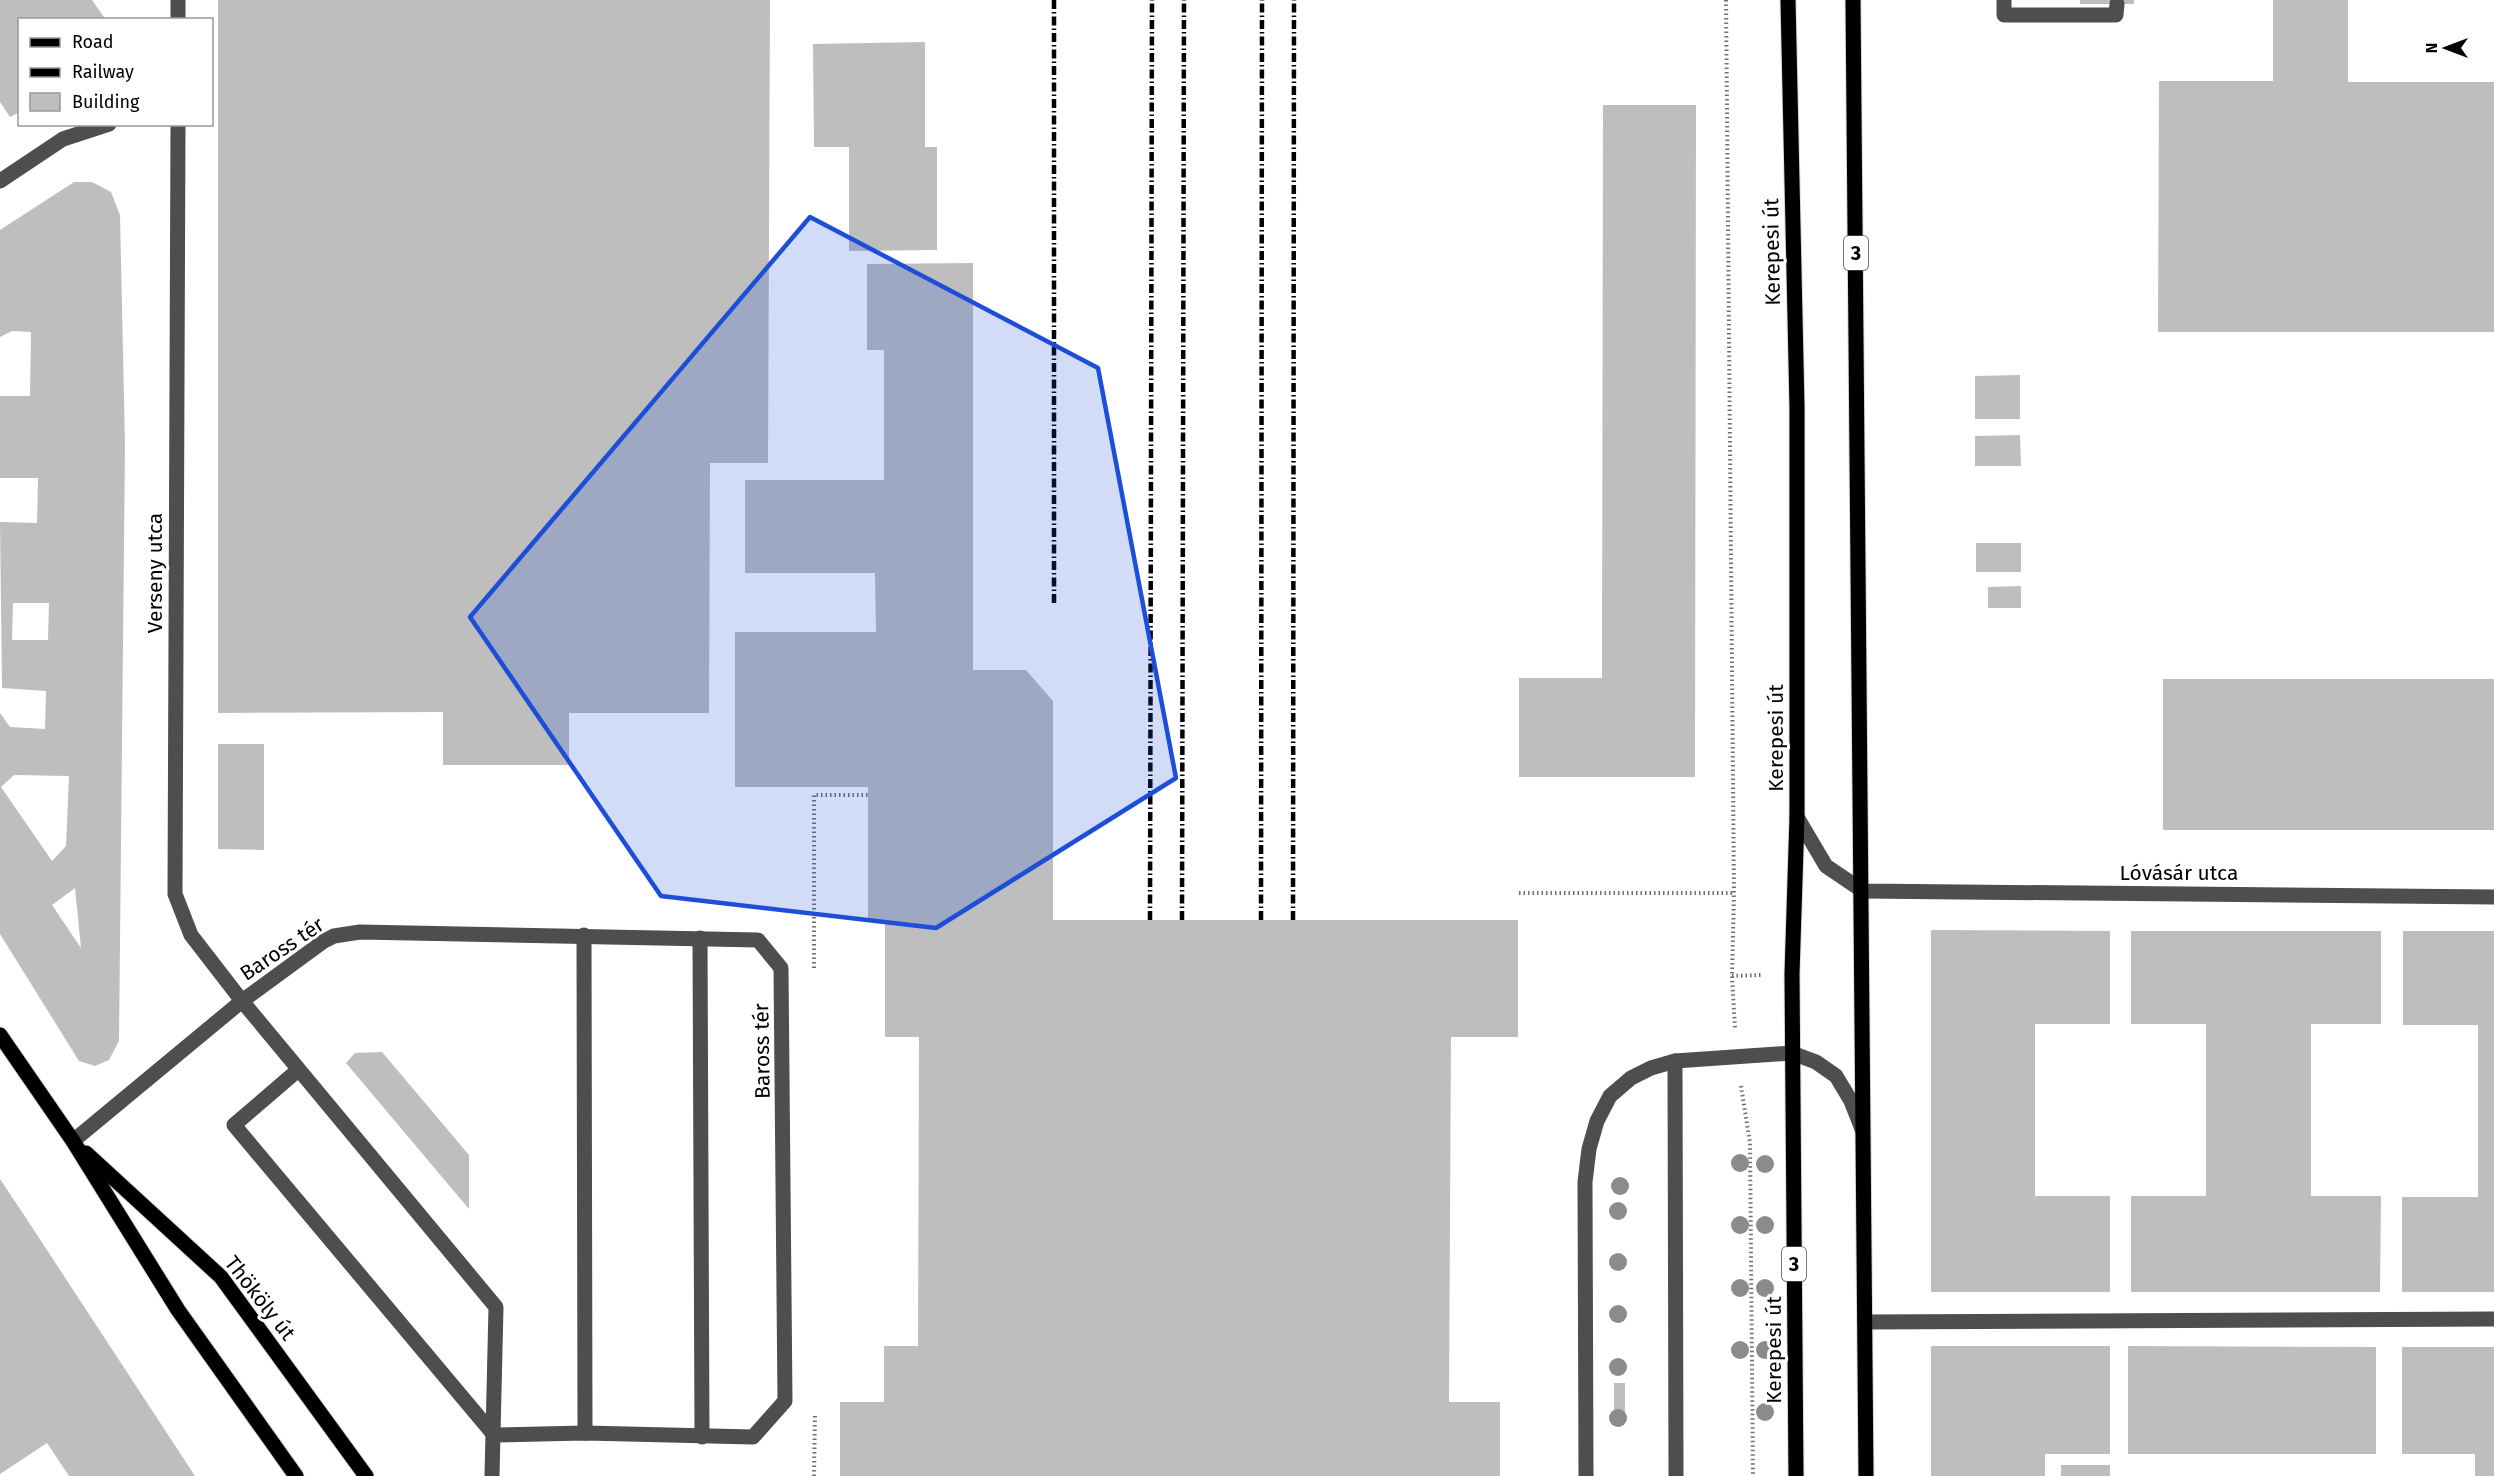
<svg xmlns="http://www.w3.org/2000/svg" width="2494" height="1476" font-family="'Fira Sans',sans-serif">
	<style>
		.building { fill: #bebebe; fill-rule: evenodd }
		.lines { fill: none; stroke-linecap: round; stroke-linejoin: round }
		.major-casing { stroke: #dbdbdb; stroke-width: 17 }
		.path { stroke: #707070; stroke-width: 4; stroke-dasharray: 1.5 3; stroke-linecap: butt }
		.minor { stroke: #4e4e4e; stroke-width: 15 }
		.major { stroke: #000; stroke-width: 15 }
		.rail { stroke: #000; stroke-width: 4.5; stroke-dasharray: 9 3 1.5 3; stroke-linecap: butt }
		.tree { fill: #8b8b8b }
		.marked { fill: #1d4ed8; fill-opacity: 0.2; stroke: #1d4ed8; stroke-width: 4.5; stroke-linejoin: round }
		.labels { text-anchor: middle; stroke-width: 6; stroke-linejoin: round; paint-order: stroke }
		.shield { fill: #fff; stroke: #4c4c4c; stroke-width: 1.5 }
		.shield-label { font-size: 20px; font-weight: bold; fill: #000 }
		.street-label { font-size: 21px; fill: #000; stroke: #fff }
	</style>
	<rect width="100%" height="100%" fill="#fff"/>
	<g class="building">
		<polygon points="0,0 92,0 106,20 20,20 20,112 10,117 0,102"/>
		<polygon points="218,0 770,0 768,463 710,463 709,713 569,713 569,765 443,765 443,712 218,713"/>
		<rect x="2080" y="0" width="54" height="4"/>
		<polygon points="2273,0 2348,0 2348,82 2494,82 2494,332 2158,332 2159,81 2273,81"/>
		<polygon points="925,42 925,147 937,147 937,250 849,251 849,147 814,147 813,44"/>
		<polygon points="1603,105 1696,105 1695,777 1519,777 1519,678 1602,678"/>
		<path d="M74 182H92L111 192 120 215 125 445 119 1041 109 1060 95 1066 79 1061 0 934V713L10 727 45 729 46 691 2 688 0 522 37 523 38 478H0V396H30L31 332 12 331 0 337V230ZM13 603H49L48 640H12ZM14 775 69 776 66 846 52 861 1 787ZM75 888 81 948 52 905Z"/>
		<polygon points="973,263 973,670 1026,670 1053,701 1053,920 1518,920 1518,1037 1451,1037 1449,1402 1500,1402 1500,1476 840,1476 840,1402 884,1402 884,1346 918,1346 919,1037 885,1037 885,920 868,920 868,787 735,787 735,632 876,632 875,573 745,573 745,480 884,480 884,350 867,350 867,264"/>
		<polygon points="2020,375 2020,419 1975,419 1975,376"/>
		<polygon points="2020,435 2021,466 1975,466 1975,436"/>
		<rect x="1976" y="543" width="45" height="29"/>
		<polygon points="2021,586 2021,608 1988,608 1988,587"/>
		<rect x="2163" y="679" width="331" height="151"/>
		<polygon points="218,744 264,744 264,850 218,849"/>
		<polygon points="1931,930 2110,931 2110,1024 2035,1024 2035,1196 2110,1196 2110,1292 1931,1292"/>
		<polygon points="2131,931 2381,931 2381,1024 2311,1024 2311,1196 2381,1196 2380,1292 2131,1292 2131,1196 2206,1196 2206,1024 2131,1024"/>
		<polygon points="2403,931 2494,931 2494,1292 2402,1292 2402,1197 2478,1197 2478,1025 2403,1025"/>
		<polygon points="382,1052 469,1155 469,1209 346,1063 355,1053"/>
		<polygon points="0,1179 24,1215 195,1476 69,1476 47,1443 0,1474"/>
		<polygon points="1931,1346 2110,1346 2110,1454 2045,1454 2045,1476 1931,1476"/>
		<polygon points="2128,1346 2376,1347 2376,1454 2128,1454"/>
		<polygon points="2402,1347 2494,1347 2494,1476 2475,1476 2475,1454 2402,1454"/>
		<rect x="1614" y="1383" width="11" height="30"/>
		<rect x="2061" y="1465" width="49" height="11"/>
	</g>
	<g class="lines">
		<g class="major-casing">
			<g id="major">
				<polyline points="1788,0 1797,407 1797,817 1792,974 1796,1476"/>
				<polyline points="1853,0 1866,1476"/>
				<polyline points="0,1035 73,1141 178,1310 296,1476"/>
				<polyline points="86,1153 221,1277 366,1476"/>
			</g>
		</g>
		<g class="path">
			<polyline points="1726,0 1734,893 1732,976 1735,1028"/>
			<polyline points="1519,893 1734,893"/>
			<polyline points="814,968 814,795 868,795"/>
			<polyline points="1732,976 1761,975"/>
			<polyline points="1741,1086 1750,1143 1753,1476"/>
			<polyline points="814,1476 815,1413"/>
		</g>
		<g class="minor">
			<polyline points="2004,0 2004,15 2116,15 2117,4"/>
			<polyline points="178,20 178,0"/>
			<polyline points="178,124 175,894 191,935 242,1001 496,1307 492,1476"/>
			<polyline points="0,181 63,139 109,124"/>
			<polyline points="1797,817 1826,866 1863,891 2494,897"/>
			<polyline points="584,935 585,1433"/>
			<polyline points="700,938 702,1437"/>
			<polyline points="1675,1061 1676,1476"/>
			<polyline points="73,1141 242,1001 324,941 334,936 360,932 758,940 781,968 785,1401 753,1437 585,1433 494,1435 234,1125 298,1070"/>
			<polyline points="1865,1322 2494,1319"/>
			<polyline points="1586,1476 1585,1182 1589,1149 1597,1121 1610,1096 1631,1078 1651,1068 1675,1061 1792,1053 1816,1062 1836,1076 1851,1101 1862,1129"/>
		</g>
		<use href="#major" class="major"/>
		<g class="rail">
			<polyline points="1054,0 1054,605"/>
			<polyline points="1150,920 1152,0"/>
			<polyline points="1182,920 1184,0"/>
			<polyline points="1261,920 1262,0"/>
			<polyline points="1293,920 1294,0"/>
		</g>
	</g>
	<g class="tree">
		<circle cx="1740" cy="1163" r="9"/>
		<circle cx="1765" cy="1164" r="9"/>
		<circle cx="1620" cy="1186" r="9"/>
		<circle cx="1618" cy="1211" r="9"/>
		<circle cx="1740" cy="1225" r="9"/>
		<circle cx="1765" cy="1225" r="9"/>
		<circle cx="1618" cy="1262" r="9"/>
		<circle cx="1740" cy="1288" r="9"/>
		<circle cx="1765" cy="1288" r="9"/>
		<circle cx="1618" cy="1314" r="9"/>
		<circle cx="1740" cy="1350" r="9"/>
		<circle cx="1765" cy="1350" r="9"/>
		<circle cx="1618" cy="1367" r="9"/>
		<circle cx="1765" cy="1412" r="9"/>
		<circle cx="1618" cy="1418" r="9"/>
	</g>
	<path class="marked" d="M810 217 1098 368 1176 778 936 928 661 896 470 617Z"/>
	<g class="labels">
		<g class="shield">
			<rect x="1844" y="236" width="24" height="34" rx="4.5"/>
			<rect x="1782" y="1247" width="24" height="34" rx="4.5"/>
		</g>
		<g class="shield-label">
			<text x="1856" y="260">3</text>
			<text x="1794" y="1271">3</text>
		</g>
		<g class="street-label">
			<text transform="translate(1772 252) rotate(-91)" y="7">Kerepesi út</text>
			<text transform="translate(155 573) rotate(-90)" y="7">Verseny utca</text>
			<text transform="translate(1776 738) rotate(-90)" y="7">Kerepesi út</text>
			<text x="2179" y="880">Lóvásár utca</text>
			<text transform="translate(282 949) rotate(-34)" y="7">Baross tér</text>
			<text transform="translate(762 1051) rotate(-91)" y="7">Baross tér</text>
			<text transform="translate(260 1298) rotate(52)" y="7">Thököly út</text>
			<text transform="translate(1774 1350) rotate(-90)" y="7">Kerepesi út</text>
		</g>
	</g>
	<rect x="18" y="18" width="195" height="108" fill="#ffffff" stroke="#999999" stroke-width="1.5"/>
	<rect x="30" y="38" width="30" height="9" fill="#000000" stroke="#999999" stroke-width="1.5"/>
	<text x="72" y="48" font-size="18" fill="#000000">Road</text>
	<rect x="30" y="68" width="30" height="9" fill="#000000" stroke="#999999" stroke-width="1.5"/>
	<text x="72" y="78" font-size="18" fill="#000000">Railway</text>
	<rect x="30" y="93" width="30" height="18" fill="#bebebe" stroke="#999999" stroke-width="1.5"/>
	<text x="72" y="108" font-size="18" fill="#000000">Building</text>
	<g transform="translate(2446 48) rotate(270)" stroke="#ffffff" stroke-width="4.5" paint-order="stroke">
	<path d="M0-4.5L10 22L0 15L-10 22Z" fill="#000000"/>
	<text y="-9" font-size="16" font-weight="bold" text-anchor="middle" fill="#000000">N</text>
	</g>
</svg>
